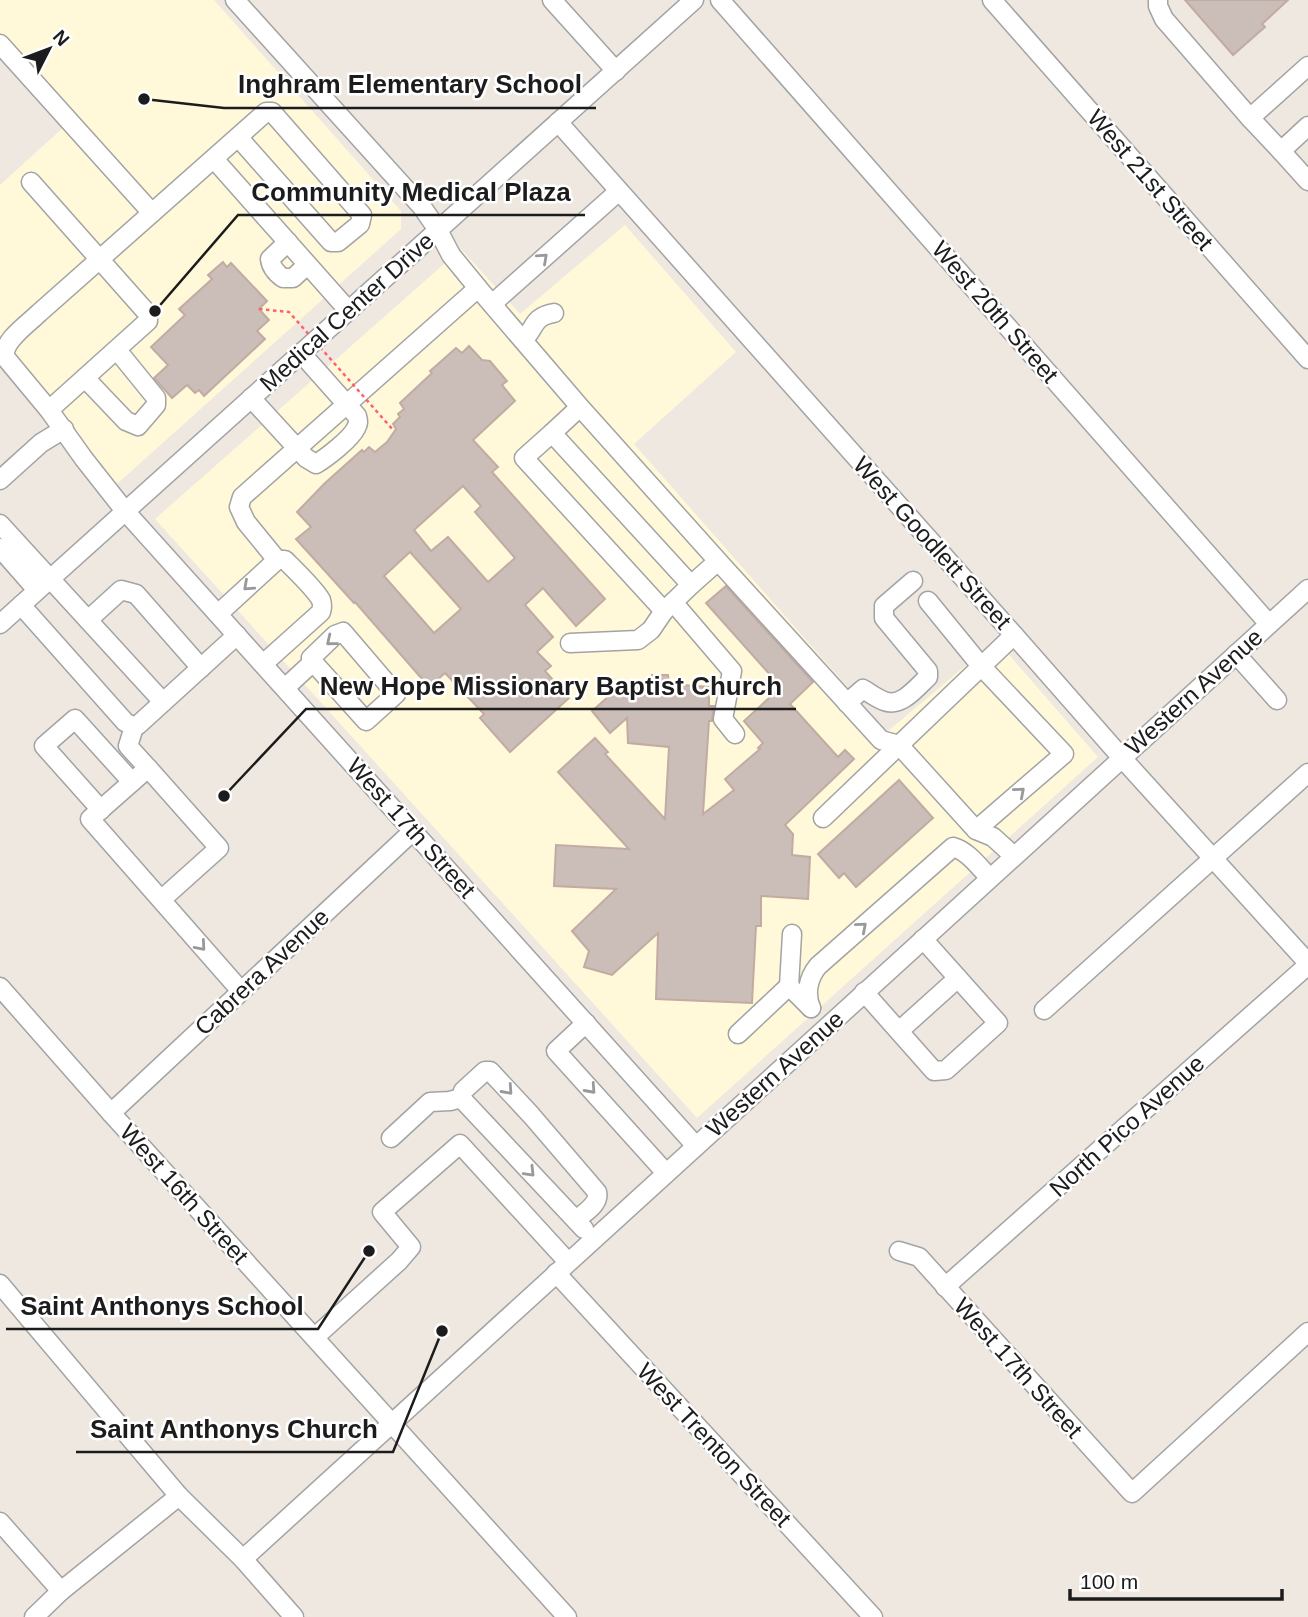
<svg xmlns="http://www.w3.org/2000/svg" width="1308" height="1617" font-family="Arial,sans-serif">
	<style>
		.education { fill: #fff9d9 }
		.building { fill: #cbbdb7; stroke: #c2aba2; stroke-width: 2; fill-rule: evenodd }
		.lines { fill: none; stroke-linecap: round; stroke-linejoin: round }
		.minor-casing { stroke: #a3a3a3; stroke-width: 21 }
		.minor { stroke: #fff; stroke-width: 18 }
		.path-bridge { stroke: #ff616a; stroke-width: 2.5; stroke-dasharray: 3.5 3.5; stroke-linecap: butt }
		.oneway { stroke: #999 }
		.labels { text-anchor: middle; stroke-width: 5; stroke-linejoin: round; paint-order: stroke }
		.street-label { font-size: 24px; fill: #1c1c1c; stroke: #fff }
		.leader { fill: none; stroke: #1c1c1c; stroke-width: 2.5 }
		.callout-dot { fill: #1c1c1c; stroke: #fff; stroke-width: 2.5 }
		.callout-label { font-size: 26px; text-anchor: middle; font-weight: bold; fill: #1c1c1c; stroke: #fff; stroke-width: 5; stroke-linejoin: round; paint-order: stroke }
	</style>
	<rect width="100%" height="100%" fill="#efe8e1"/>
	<g class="education">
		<polygon points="0,0 214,0 401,211 401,229 108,492 0,367 0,185 65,126 0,53"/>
		<polygon points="625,225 736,352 634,444 887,732 996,640 1098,757 697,1118 155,519 461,249 520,314"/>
	</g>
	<g class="building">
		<polygon points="1185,0 1288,0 1262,24 1265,27 1233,55"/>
		<polygon points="223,262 227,267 231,263 267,301 259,309 269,320 257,331 265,339 204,396 199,390 195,393 187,385 172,398 154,378 168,365 151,347 185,315 179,309 212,279 208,275"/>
		<path d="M469 346 482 360 490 361 507 381 502 385 515 401 473 440 498 467 492 472 605 599 576 626 543 588 525 605 553 637 537 652 551 666 545 671 569 698 510 752 480 718 484 714 445 673 429 687 355 602 354 603 296 539 311 527 297 512 324 484 362 450 364 452 369 447 375 452 387 442 396 429 393 424 400 417 398 414 404 409 400 403 432 373 430 371 456 348 462 353ZM463 486 481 506 475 512 515 558 488 582 448 537 431 551 414 530ZM410 552 461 609 434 633 384 576Z"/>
		<polygon points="726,586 813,682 790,704 838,757 845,750 854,759 785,825 793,834 792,855 810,857 808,899 761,896 761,926 756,926 752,1003 656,999 658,933 612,975 584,967 589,951 572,931 616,889 554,886 556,845 629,849 558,772 595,738 608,752 605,754 665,819 669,747 628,743 627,718 610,733 592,711 620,686 620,682 653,684 652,675 668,675 669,684 709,687 709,706 714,706 712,721 709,721 703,814 734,790 725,779 760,749 758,748 763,743 744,721 781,687 706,603"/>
		<polygon points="899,780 933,818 856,887 844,873 839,878 818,854"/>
	</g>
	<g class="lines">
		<g class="minor-casing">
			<g id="minor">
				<polyline points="235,0 422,207 438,230 451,255 478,288 580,407 718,561 691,585 552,433 580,407"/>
				<polyline points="552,0 616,71"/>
				<polyline points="720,0 1269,624"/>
				<polyline points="992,0 1308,359"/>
				<polyline points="1158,0 1158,6 1164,19 1250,118"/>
				<polyline points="0,44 152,213"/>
				<polyline points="1308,66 1250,118 1281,151 1308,126"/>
				<polyline points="558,122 1014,635 1122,758 1308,963"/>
				<path d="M238 137 331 242H338L360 224 362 215 272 112H266L39 313C28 324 2 341 5 357L49 410 84 459 125 511 696 1146"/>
				<polyline points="1281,151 1308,181"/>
				<polyline points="214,159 348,310"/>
				<polyline points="31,182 148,314 148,321 49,410"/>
				<path d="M288 242 270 259C271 268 276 273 283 278H293L307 265"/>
				<polyline points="492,304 619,191"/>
				<path d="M523 340C536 329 531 317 554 313"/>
				<polyline points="85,378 126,421 138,426 156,405 156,398 117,350"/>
				<path d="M251 398 306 458 316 464C326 458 351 439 356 428 359 423 358 421 357 416L301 353"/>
				<polyline points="552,433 524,458 664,611 691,585"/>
				<polyline points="0,480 41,443 64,429"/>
				<polyline points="0,524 163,702"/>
				<polyline points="0,548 37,590"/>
				<polyline points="277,560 246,522 239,507 242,497 478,288"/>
				<polyline points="718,561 881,740 899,745 976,830 993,837 1014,856"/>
				<polyline points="928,601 981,666 1064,754 976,830"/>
				<polyline points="673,602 732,671 723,719 735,734"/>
				<polyline points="21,605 125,722 134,727 138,725 237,635"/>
				<path d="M218 614 277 560H285C295 570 315 589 321 600 323 606 322 607 321 612L263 664"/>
				<polyline points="88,620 121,590 136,594 201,668"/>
				<polyline points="0,624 694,0"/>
				<polyline points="570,643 638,640 651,630 664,611"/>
				<polyline points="1236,654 1277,700"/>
				<polyline points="285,688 313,662 311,658 335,635 343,632 396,694 366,721 313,662"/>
				<path d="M847 703 863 689C870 693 876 698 884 701 901 708 916 688 928 677V671L884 618V606L913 581"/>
				<polyline points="134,727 128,746 148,768"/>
				<polyline points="101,810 44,746 75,719 132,782"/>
				<polyline points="823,818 1014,635"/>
				<polyline points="161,900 219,848 148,768 90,819 241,991"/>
				<polyline points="789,986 792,934"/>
				<polyline points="0,987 111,1113 567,1617"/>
				<polyline points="864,992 934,1071 946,1070 998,1023 923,939"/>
				<path d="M811 1008C805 994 808 978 818 966L953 847C968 851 979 867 990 878"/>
				<polyline points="1044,1010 1308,773"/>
				<polyline points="586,1023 556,1051 666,1173"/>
				<polyline points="899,1031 958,978"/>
				<polyline points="738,1034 789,986 811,1008"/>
				<polyline points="461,1098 584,1229"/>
				<polyline points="111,1113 413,831"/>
				<path d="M391 1138 430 1102 450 1101 461 1098 463 1091 485 1071H490L531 1115 597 1192C600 1204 585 1212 576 1220"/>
				<polyline points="899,1251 919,1257 1132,1493 1308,1332"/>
				<polyline points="556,1273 873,1617"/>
				<polyline points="0,1284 179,1496 243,1559 294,1617"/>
				<polyline points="945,1287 1308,965"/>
				<polyline points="315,1337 399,1261 411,1247 382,1212 460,1144 568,1262"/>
				<polyline points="0,1522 61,1591"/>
				<polyline points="243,1559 1308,589"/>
				<polyline points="34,1617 61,1591 179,1496"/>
			</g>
		</g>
		<use href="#minor" class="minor"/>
		<polyline class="path-bridge" points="259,309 289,312 394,431"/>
	</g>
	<defs><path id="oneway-chevron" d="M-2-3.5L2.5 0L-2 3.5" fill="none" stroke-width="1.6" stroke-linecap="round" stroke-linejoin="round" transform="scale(1.75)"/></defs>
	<g class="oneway">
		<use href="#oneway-chevron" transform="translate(543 258) rotate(-42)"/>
		<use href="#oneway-chevron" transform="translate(248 586) rotate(138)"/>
		<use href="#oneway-chevron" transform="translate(331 641) rotate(141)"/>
		<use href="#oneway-chevron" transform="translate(1020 792) rotate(-41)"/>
		<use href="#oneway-chevron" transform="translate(862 927) rotate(-41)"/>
		<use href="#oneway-chevron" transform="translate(201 946) rotate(49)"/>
		<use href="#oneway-chevron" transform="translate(591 1089) rotate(48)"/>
		<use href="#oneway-chevron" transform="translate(508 1090) rotate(48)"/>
		<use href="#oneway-chevron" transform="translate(530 1172) rotate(46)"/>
	</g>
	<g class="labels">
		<g class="street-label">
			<text transform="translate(1150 180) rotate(49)" y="8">West 21st Street</text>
			<text transform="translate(347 312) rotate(-42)" y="8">Medical Center Drive</text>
			<text transform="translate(995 312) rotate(49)" y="8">West 20th Street</text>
			<text transform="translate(932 543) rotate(48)" y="8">West Goodlett Street</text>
			<text transform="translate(1194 692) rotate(-42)" y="8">Western Avenue</text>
			<text transform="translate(411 828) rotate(48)" y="8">West 17th Street</text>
			<text transform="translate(262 972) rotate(-43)" y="8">Cabrera Avenue</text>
			<text transform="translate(775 1074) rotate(-42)" y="8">Western Avenue</text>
			<text transform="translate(1127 1126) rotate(-42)" y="8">North Pico Avenue</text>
			<text transform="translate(184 1194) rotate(48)" y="8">West 16th Street</text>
			<text transform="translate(1018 1368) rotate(48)" y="8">West 17th Street</text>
			<text transform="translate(714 1445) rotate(47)" y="8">West Trenton Street</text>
		</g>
	</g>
	<path class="leader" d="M144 99L224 108H596M155 311L238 215H585M224 796L306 709H796M369 1251L318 1329H6M442 1331L393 1452H76"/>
	<g class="callout-dot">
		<circle cx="144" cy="99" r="7"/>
		<circle cx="155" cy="311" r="7"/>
		<circle cx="224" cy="796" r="7"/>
		<circle cx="369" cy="1251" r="7"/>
		<circle cx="442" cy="1331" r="7"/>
	</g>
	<g class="callout-label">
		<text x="410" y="93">Inghram Elementary School</text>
		<text x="411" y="201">Community Medical Plaza</text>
		<text x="551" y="695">New Hope Missionary Baptist Church</text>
		<text x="162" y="1315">Saint Anthonys School</text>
		<text x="234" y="1438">Saint Anthonys Church</text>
	</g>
	<g transform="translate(49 49) rotate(48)" stroke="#ffffff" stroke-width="5" paint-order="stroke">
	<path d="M0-5L12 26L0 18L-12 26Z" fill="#1c1c1c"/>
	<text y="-10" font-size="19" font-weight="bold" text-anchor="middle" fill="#1c1c1c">N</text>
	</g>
	<path d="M1070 1589v10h212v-10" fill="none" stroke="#1c1c1c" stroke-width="3.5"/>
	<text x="1080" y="1589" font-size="21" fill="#1c1c1c" stroke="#ffffff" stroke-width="5" paint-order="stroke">100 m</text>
</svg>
